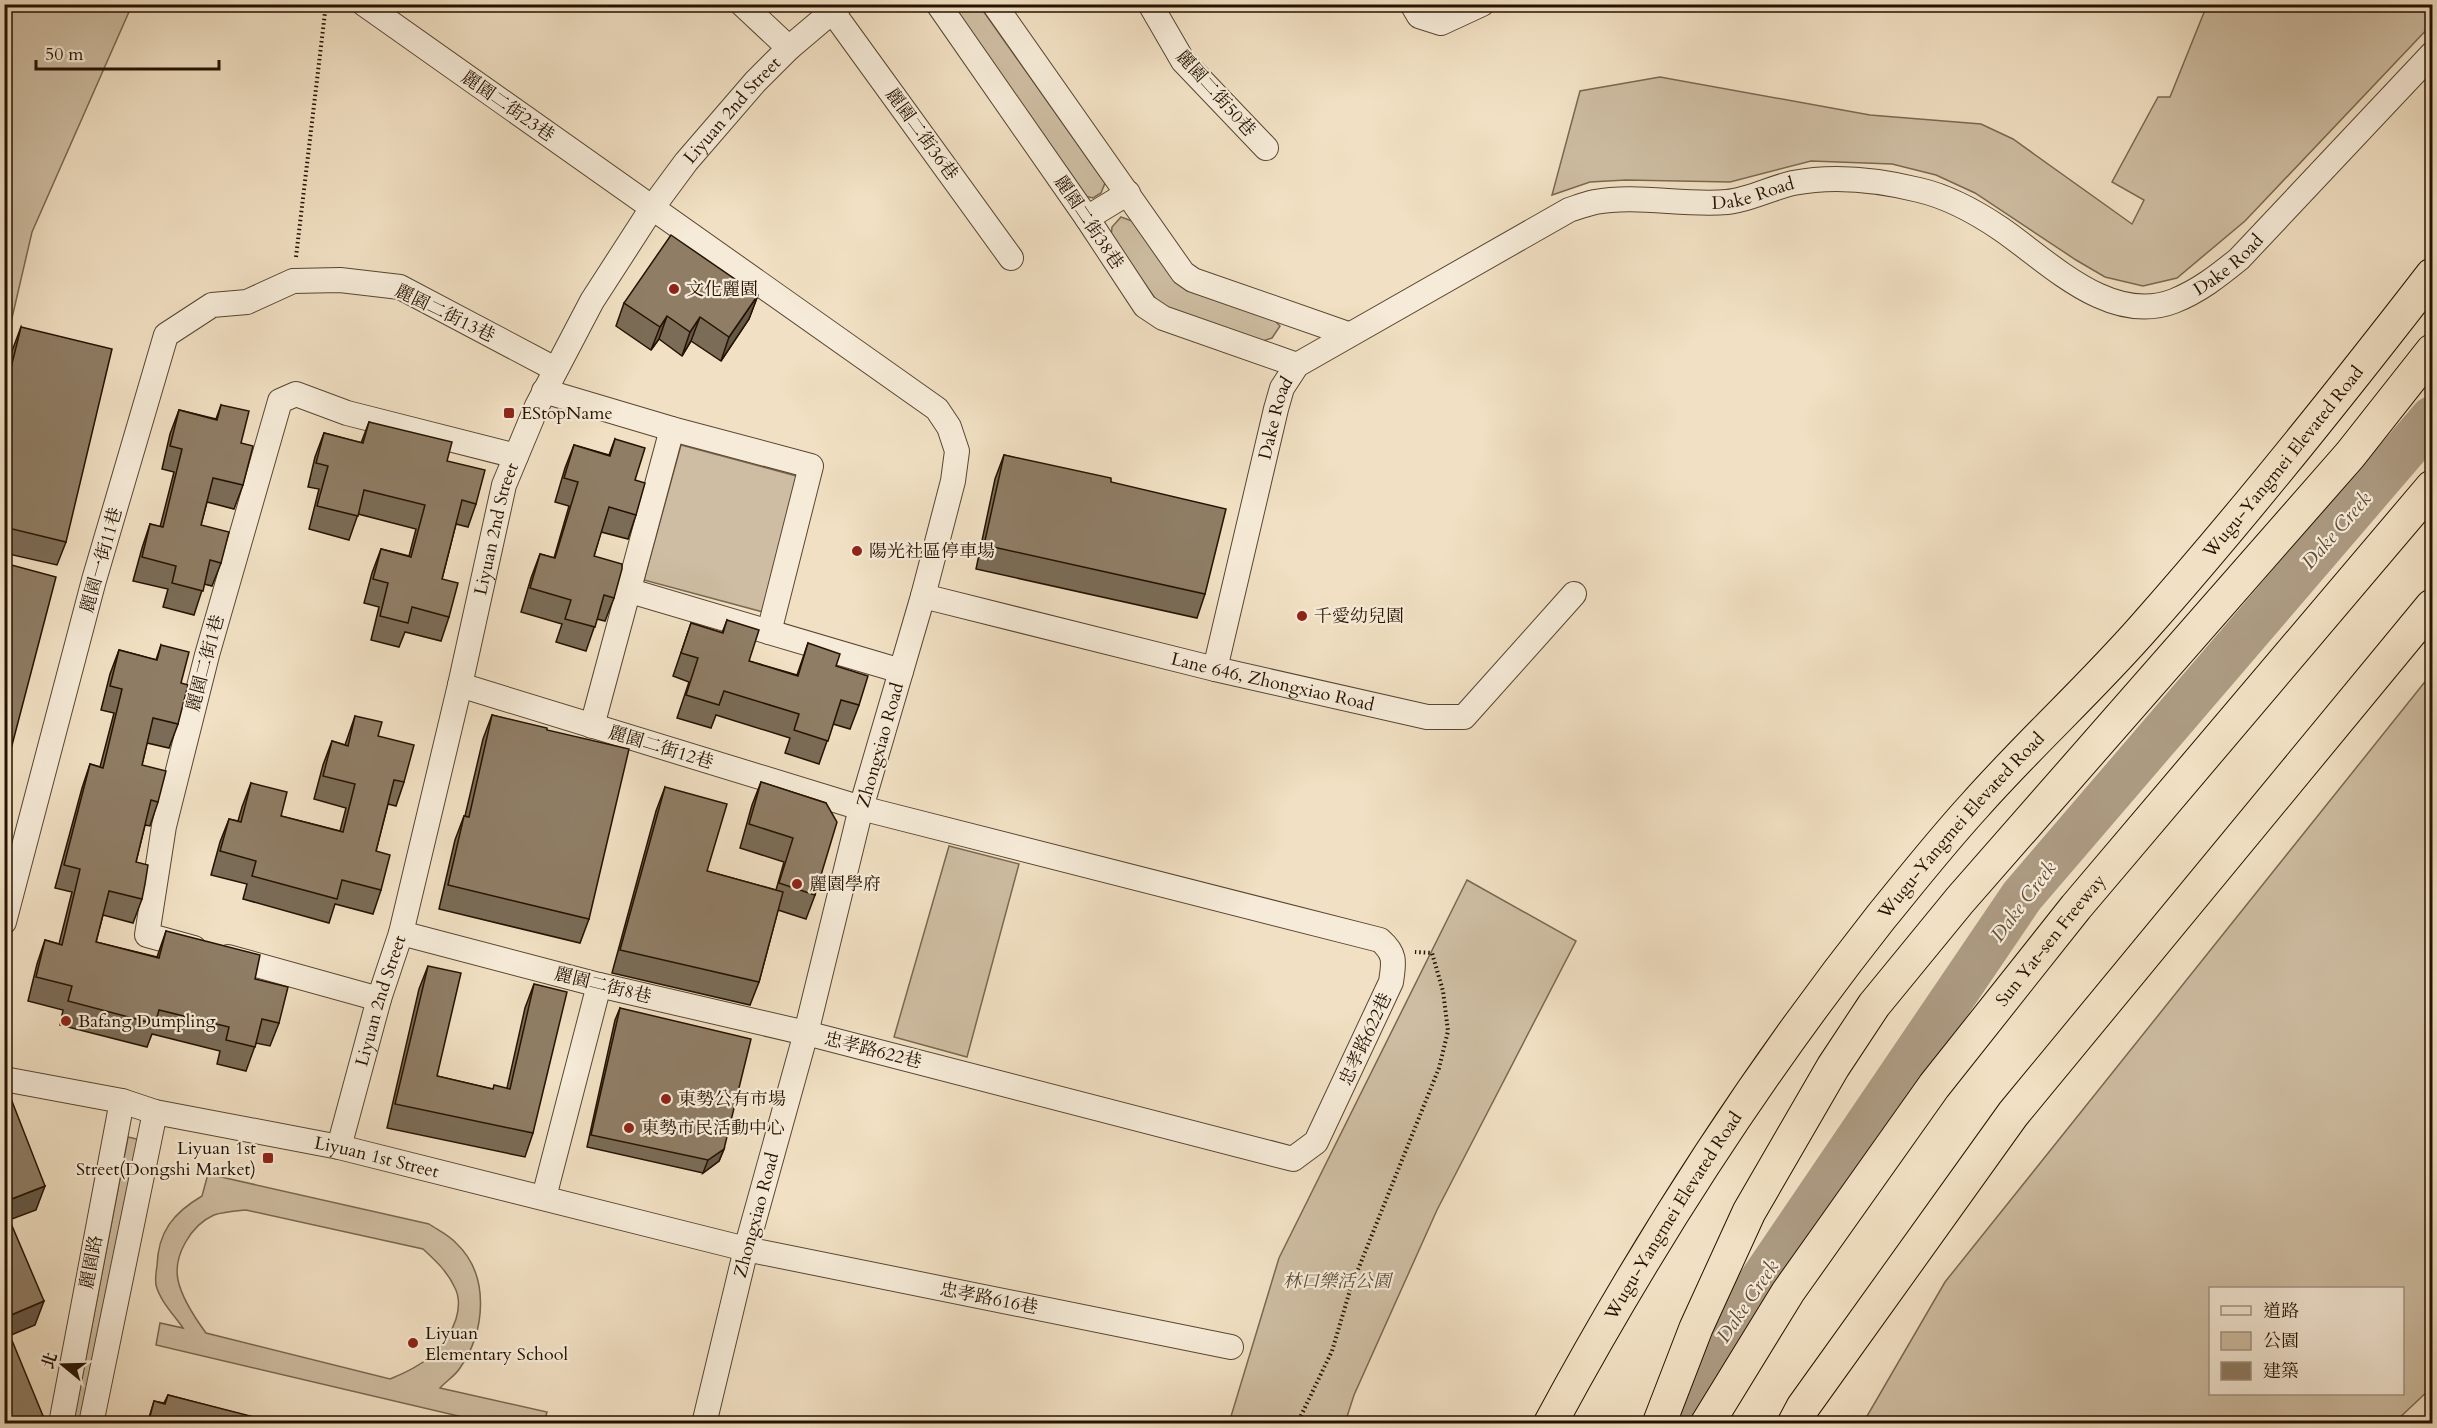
<svg xmlns="http://www.w3.org/2000/svg" width="2437" height="1428" font-family="Cardo,'Noto Serif TC',serif">
	<style>
		.green { fill: #cebda2; stroke: #7a6851; stroke-width: 1.5; fill-rule: evenodd }
		.lines { fill: none; stroke-linecap: round; stroke-linejoin: round }
		.river { stroke: #ac9a81; stroke-width: 44 }
		.minor-casing { stroke: #584631; stroke-width: 26 }
		.highway-casing { stroke: #251200; stroke-width: 35 }
		.path { stroke: #251200; stroke-width: 4; stroke-dasharray: 1.5 3; stroke-linecap: butt }
		.minor { stroke: #f6ebd8; stroke-width: 24 }
		.highway { stroke: #f1e0c3; stroke-width: 33 }
		.wall { fill: #7b6c57; stroke: #251200; stroke-width: 1.5 }
		.shaded-wall { fill: #645847; stroke: #251200; stroke-width: 1.5 }
		.building { fill: #8f7d65; stroke: #251200; stroke-width: 1.5 }
		.poi-dot { fill: #8f2418; stroke: #f6ebd8; stroke-width: 2 }
		.labels { text-anchor: middle; stroke-width: 4.5; stroke-linejoin: round; paint-order: stroke }
		.street-label { font-size: 18px; fill: #251200; stroke: #f6ebd8 }
		.poi-label { font-size: 18px; fill: #251200; stroke: #f6ebd8; text-anchor: start }
		.park-label { font-size: 18px; font-style: italic; fill: #604e39; stroke: #f6ebd8 }
		.water-label { font-size: 20px; font-style: italic; fill: #624f3a; stroke: #f6ebd8 }
	</style>
	<rect width="100%" height="100%" fill="#f1e0c3"/>
	<filter id="stains"><feTurbulence type="fractalNoise" baseFrequency=".00333" numOctaves="4"/><feColorMatrix values="0 0 0 0 .2 0 0 0 0 .09 0 0 0 0 .02 0 0 0 .5 -.17"/></filter>
	<radialGradient id="worn" r=".72"><stop offset=".6" stop-color="#630" stop-opacity="0"/><stop offset="1" stop-color="#630" stop-opacity=".3"/></radialGradient>
	<g class="green">
		<polygon points="5,4 132,5 32,232 5,348"/>
		<polygon points="943,5 979,5 1105,183 1101,193 1093,198 1080,195"/>
		<polygon points="2207,5 2432,5 2432,24 2245,221 2177,278 2143,286 2105,277 2076,260 1975,193 1936,175 1892,164 1811,161 1730,182 1626,180 1590,182 1552,195 1580,91 1660,77 1870,115 1981,124 2013,139 2132,224 2144,200 2112,182 2158,97 2170,97"/>
		<polygon points="1121,217 1135,222 1167,271 1270,316 1280,326 1272,338 1260,342 1169,312 1157,301 1111,237 1112,227"/>
		<polygon points="681,445 800,477 763,612 644,580"/>
		<path d="M2432 673V1387L2394 1423H1863L1945 1282ZM2402 1288V1394H2210V1288Z"/>
		<polygon points="949,846 1019,864 967,1057 894,1037"/>
		<polygon points="1467,880 1576,941 1437,1210 1354,1395 1345,1423 1229,1423 1279,1258"/>
		<polygon points="128,1137 141,1140 85,1423 73,1424"/>
		<path d="M208 1174 429 1224C438 1230 449 1235 456 1243 491 1276 485 1332 460 1368 455 1376 446 1381 440 1388L547 1412 544 1423H488L156 1345 160 1323 183 1328C174 1315 160 1301 156 1285 155 1279 156 1272 157 1266 158 1232 173 1213 202 1196ZM246 1210 423 1249C435 1260 448 1272 455 1288 460 1298 459 1309 456 1319 446 1351 420 1367 390 1379L206 1333C195 1318 182 1299 178 1280 173 1256 191 1225 214 1215 223 1212 236 1211 246 1210Z"/>
	</g>
	<g class="lines">
		<polyline class="river" points="1664,1424 2022,896 2432,418"/>
		<g class="minor-casing">
			<g id="minor">
				<polyline points="364,4 937,409 949,427 957,451 953,481 923,596 861,808 806,1033 746,1249 704,1424"/>
				<polyline points="742,4 789,48"/>
				<polyline points="938,4 1087,218 1145,306 1163,318 1297,365"/>
				<polyline points="994,4 1183,273 1193,280 1348,334"/>
				<polyline points="1150,4 1183,61 1266,148"/>
				<polyline points="1412,4 1419,16 1441,23 1482,4"/>
				<polyline points="832,11 1011,258"/>
				<polyline points="1087,218 1128,193"/>
				<polyline points="544,391 672,429 811,466 769,632"/>
				<polyline points="627,590 901,671"/>
				<path id="s1" d="M923 596 1215 669 1427 717H1464L1574 594"/>
				<path id="s2" d="M1215 669 1276 409 1282 388 1297 365 1569 210C1578 207 1586 204 1595 202 1637 194 1684 206 1727 202 1749 200 1771 188 1793 183 1834 175 1879 180 1919 190 1949 197 1976 212 2001 229 2049 262 2110 326 2174 301 2199 291 2218 276 2239 259L2432 54"/>
				<polyline points="592,726 672,429"/>
				<polyline points="4,922 94,580 166,335 212,305 247,302 293,281 340,280 400,287 555,369"/>
				<path d="M401 933 599 985 806 1033 1293 1159 1316 1142 1391 982C1394 962 1396 954 1380 940L861 808 460 685"/>
				<polyline points="194,948 147,935 164,826 207,655 280,401 296,394 347,413 516,456"/>
				<polyline points="228,957 379,999"/>
				<path id="s3" d="M4 1079 122 1101 155 1112 339 1147 746 1249 1231 1347"/>
				<path id="s4" d="M339 1147 379 999 401 933 460 685 504 485 537 406 592 301 652 208 686 162 755 82 789 48 841 4"/>
				<polyline points="544,1197 599,985"/>
				<polyline points="61,1424 122,1101"/>
				<polyline points="91,1424 155,1112"/>
			</g>
		</g>
		<g class="highway-casing">
			<g id="highway">
				<path id="s5" d="M1550 1424C1646 1246 1756 1075 1881 917 1912 879 1942 841 1975 805 2030 743 2092 687 2146 625 2246 512 2340 394 2432 275"/>
				<polyline points="1659,1424 1696,1328 1749,1212 1833,1067 1874,1005 1960,900 2350,455 2432,351"/>
				<path id="s6" d="M1707 1424 1788 1292 1934 1086 2076 907 2432 487"/>
				<polyline points="1794,1424 1803,1407 2013,1114 2432,606"/>
			</g>
		</g>
		<g class="path">
			<polyline points="296,257 326,4"/>
			<polyline points="1297,1424 1332,1351 1351,1287 1439,1068 1448,1031 1443,991 1432,953 1415,952"/>
		</g>
		<use href="#minor" class="minor"/>
		<use href="#highway" class="highway"/>
	</g>
	<g class="wall">
		<polygon points="758,295 749,319 721,361 691,341 682,356 659,339 651,350 616,326 624,303"/>
		<polygon points="21,327 66,542 57,565 4,553 4,383 12,351"/>
		<polygon points="221,405 241,443 243,485 234,509 207,502 201,525 221,563 212,586 204,584 194,615 163,607 168,589 133,581 142,548 150,524 160,527 174,472 162,469 170,434 179,410 216,419"/>
		<polygon points="369,422 447,461 476,504 468,527 456,524 442,579 449,617 441,641 405,632 399,647 371,640 379,607 364,603 372,573 381,549 409,556 416,529 358,514 349,540 309,529 319,489 308,487 315,457 324,433 361,443"/>
		<polygon points="615,439 635,480 636,515 628,539 601,532 594,556 614,598 605,621 597,619 586,651 556,642 562,624 521,612 531,578 540,554 554,558 569,506 555,502 565,468 574,445 609,455"/>
		<polygon points="1004,455 1111,482 1205,594 1197,618 976,569 995,479"/>
		<polygon points="727,620 749,661 797,675 808,643 836,666 859,705 850,729 833,724 819,764 785,753 790,738 716,715 711,728 677,718 689,682 673,676 691,623 722,633"/>
		<polygon points="161,645 181,683 178,724 169,748 147,743 142,765 158,802 150,826 145,825 136,862 142,899 133,923 103,915 96,942 157,957 166,931 255,979 279,1023 270,1046 256,1043 246,1071 217,1064 220,1051 152,1034 147,1047 60,1025 63,1010 28,1001 37,964 45,940 59,944 72,892 55,888 82,788 90,764 100,767 114,713 101,710 110,674 119,650 156,660"/>
		<polygon points="492,715 547,730 589,919 580,943 439,909 455,840 464,816 465,816 483,739"/>
		<polygon points="355,716 378,736 404,782 396,806 388,804 376,851 381,890 373,914 335,904 329,923 243,899 247,884 211,875 220,842 229,819 238,821 242,807 251,783 281,816 340,831 346,808 314,799 323,765 332,741 345,745"/>
		<polygon points="761,782 826,803 815,895 806,919 778,910 759,982 750,1005 612,973 656,811 665,787 707,871 776,890 784,862 740,848 752,805"/>
		<polygon points="428,966 437,1076 492,1089 507,1088 525,1008 534,984 533,1133 525,1157 387,1128 419,989"/>
		<polygon points="620,1008 724,1149 719,1161 703,1173 587,1147 615,1020"/>
		<polygon points="168,1395 278,1424 147,1424 154,1401 164,1403"/>
	</g>
	<g class="shaded-wall">
		<polygon points="758,295 749,319 721,361 729,337"/>
		<polygon points="667,316 659,339 651,350 660,327"/>
		<polygon points="700,317 691,341 682,356 690,332"/>
		<polygon points="724,1149 719,1161 703,1173 708,1160"/>
		<polygon points="45,1186 36,1210 4,1222 4,1202"/>
		<polygon points="44,1301 35,1325 4,1338 4,1318"/>
		<polygon points="43,1416 41,1424 26,1424"/>
	</g>
	<g class="building">
		<polygon points="671,235 758,295 729,337 700,317 690,332 667,316 660,327 624,303"/>
		<polygon points="21,327 112,349 66,542 4,527 4,396"/>
		<polygon points="221,405 249,411 241,443 253,446 243,485 213,478 201,525 229,532 221,563 210,560 203,591 172,583 176,566 142,557 150,524 163,527 182,449 170,446 179,410 217,420"/>
		<polygon points="369,422 452,442 447,461 485,470 476,504 462,500 442,579 458,583 449,617 412,607 408,623 380,616 388,583 373,579 381,549 411,557 425,505 364,490 358,516 317,506 328,466 316,463 324,433 363,443"/>
		<polygon points="615,439 645,448 635,480 645,483 636,515 609,507 594,556 622,564 622,569 614,598 604,595 595,627 565,619 571,600 530,588 540,554 555,558 578,482 564,478 574,445 610,456"/>
		<polygon points="1004,455 1111,478 1111,482 1226,509 1205,594 984,545"/>
		<polygon points="4,563 56,577 5,772 4,771"/>
		<polygon points="727,620 759,630 749,661 798,676 808,643 840,654 836,666 868,676 859,705 841,700 828,741 794,730 799,714 724,691 719,705 686,695 698,658 681,653 691,623 723,633"/>
		<polygon points="161,645 189,652 181,683 188,685 178,724 153,718 142,765 166,771 158,802 151,800 136,862 148,865 145,884 142,899 109,891 96,942 159,958 166,931 260,955 255,979 288,987 279,1023 262,1019 255,1047 226,1040 229,1027 159,1010 155,1024 68,1001 72,986 36,977 45,940 62,945 80,869 64,865 90,764 103,768 122,689 110,686 119,650 157,660"/>
		<polygon points="492,715 547,728 547,730 629,749 589,919 448,885 464,816 469,817"/>
		<polygon points="355,716 382,722 378,736 414,745 404,782 394,780 376,851 390,855 381,890 342,880 337,899 252,876 256,861 220,851 229,819 241,822 251,783 287,792 281,816 343,832 355,784 323,776 332,741 348,746"/>
		<polygon points="761,782 826,803 837,822 815,895 779,883 793,838 749,824"/>
		<polygon points="665,787 727,804 707,871 783,892 759,982 620,950"/>
		<polygon points="428,966 461,973 437,1076 493,1089 494,1085 510,1089 534,984 567,992 533,1133 395,1104"/>
		<polygon points="620,1008 751,1039 724,1149 708,1160 591,1135"/>
		<polygon points="8,1091 45,1186 4,1202 4,1093"/>
		<polygon points="4,1207 44,1301 4,1318"/>
		<polygon points="4,1321 43,1416 26,1424 4,1424"/>
		<polygon points="168,1395 278,1423 278,1424 148,1424 154,1401 165,1404"/>
		<polygon points="424,1418 449,1424 423,1424"/>
	</g>
	<g class="poi-dot">
		<circle cx="674" cy="289" r="6"/>
		<rect x="503" y="407" width="12" height="12" rx="3"/>
		<circle cx="857" cy="551" r="6"/>
		<circle cx="1302" cy="616" r="6"/>
		<circle cx="797" cy="884" r="6"/>
		<circle cx="66" cy="1021" r="6"/>
		<circle cx="666" cy="1099" r="6"/>
		<circle cx="629" cy="1128" r="6"/>
		<rect x="262" y="1152" width="12" height="12" rx="3"/>
		<circle cx="413" cy="1343" r="6"/>
	</g>
	<g class="labels">
		<g class="street-label">
			<text transform="translate(1216 93) rotate(48)" y="6">麗園二街50巷</text>
			<text transform="translate(508 106) rotate(35)" y="6">麗園二街23巷</text>
			<text dy="6" stroke="none"><textPath href="#s4" startOffset="1124">Liyuan 2nd Street</textPath></text>
			<text transform="translate(922 134) rotate(54)" y="6">麗園二街36巷</text>
			<text dy="6" stroke="none"><textPath href="#s2" startOffset="816">Dake Road</textPath></text>
			<text transform="translate(1089 222) rotate(56)" y="6">麗園二街38巷</text>
			<text dy="6" stroke="none"><textPath href="#s2" startOffset="1338">Dake Road</textPath></text>
			<text transform="translate(445 313) rotate(26)" y="6">麗園二街13巷</text>
			<text dy="6" stroke="none"><textPath href="#s2" startOffset="258">Dake Road</textPath></text>
			<text dy="6" stroke="none"><textPath href="#s5" startOffset="1214">Wugu-Yangmei Elevated Road</textPath></text>
			<text dy="6" stroke="none"><textPath href="#s4" startOffset="638">Liyuan 2nd Street</textPath></text>
			<text transform="translate(101 560) rotate(-74)" y="6">麗園一街11巷</text>
			<text transform="translate(205 663) rotate(-75)" y="6">麗園二街1巷</text>
			<text dy="6" stroke="none"><textPath href="#s1" startOffset="360">Lane 646, Zhongxiao Road</textPath></text>
			<text transform="translate(880 745) rotate(-74)" y="6">Zhongxiao Road</text>
			<text transform="translate(661 747) rotate(17)" y="6">麗園二街12巷</text>
			<text dy="6" stroke="none"><textPath href="#s5" startOffset="728">Wugu-Yangmei Elevated Road</textPath></text>
			<text dy="6" stroke="none"><textPath href="#s6" startOffset="594">Sun Yat-sen Freeway</textPath></text>
			<text transform="translate(603 985) rotate(14)" y="6">麗園二街8巷</text>
			<text dy="6" stroke="none"><textPath href="#s4" startOffset="152">Liyuan 2nd Street</textPath></text>
			<text transform="translate(1365 1039) rotate(-65)" y="6">忠孝路622巷</text>
			<text transform="translate(873 1050) rotate(14)" y="6">忠孝路622巷</text>
			<text dy="6" stroke="none"><textPath href="#s3" startOffset="381">Liyuan 1st Street</textPath></text>
			<text transform="translate(756 1215) rotate(-75)" y="6">Zhongxiao Road</text>
			<text dy="6" stroke="none"><textPath href="#s5" startOffset="242">Wugu-Yangmei Elevated Road</textPath></text>
			<text transform="translate(91 1262) rotate(-79)" y="6">麗園路</text>
			<text transform="translate(989 1298) rotate(11)" y="6">忠孝路616巷</text>
		</g>
		<g class="poi-label">
			<text x="686" y="295">文化麗園</text>
			<text x="521" y="419">EStopName</text>
			<text x="869" y="557">陽光社區停車場</text>
			<text x="1314" y="622">千愛幼兒園</text>
			<text x="809" y="890">麗園學府</text>
			<text x="78" y="1027">Bafang Dumpling</text>
			<text x="678" y="1105">東勢公有市場</text>
			<text x="641" y="1134">東勢市民活動中心</text>
			<text x="256" y="1154" text-anchor="end">Liyuan 1st<tspan x="256" dy="21">Street(Dongshi Market)</tspan></text>
			<text x="425" y="1339">Liyuan<tspan x="425" dy="21">Elementary School</tspan></text>
		</g>
		<g class="park-label">
			<text x="1337" y="1287">林口樂活公園</text>
		</g>
		<g class="water-label">
			<text transform="translate(2336 530) rotate(-49)" y="7">Dake Creek</text>
			<text transform="translate(2023 901) rotate(-53)" y="7">Dake Creek</text>
			<text transform="translate(1747 1301) rotate(-56)" y="7">Dake Creek</text>
		</g>
	</g>
	<rect width="2437" height="1428" fill="none" stroke="#f1e0c3" stroke-width="24"/>
	<rect x="6" y="6" width="2425" height="1416" fill="none" stroke="#251200" stroke-width="3"/>
	<rect x="12" y="12" width="2413" height="1404" fill="none" stroke="#251200" stroke-width="1.5"/>
	<rect x="2209" y="1287" width="195" height="108" fill="#f6ebd8" stroke="#a29482" stroke-width="1.5"/>
	<rect x="2221" y="1306" width="30" height="9" fill="#f6ebd8" stroke="#a29482" stroke-width="1.5"/>
	<text x="2263" y="1317" font-size="18" fill="#251200">道路</text>
	<rect x="2221" y="1332" width="30" height="18" fill="#cebda2" stroke="#a29482" stroke-width="1.5"/>
	<text x="2263" y="1347" font-size="18" fill="#251200">公園</text>
	<rect x="2221" y="1362" width="30" height="18" fill="#8f7d65" stroke="#a29482" stroke-width="1.5"/>
	<text x="2263" y="1377" font-size="18" fill="#251200">建築</text>
	<g transform="translate(63 1365) rotate(289)" stroke="#f6ebd8" stroke-width="4.5" paint-order="stroke">
	<path d="M0-4.5L10 22L0 15L-10 22Z" fill="#251200"/>
	<text y="-9" font-size="16" font-weight="bold" text-anchor="middle" fill="#251200">北</text>
	</g>
	<path d="M36 60v9h183v-9" fill="none" stroke="#251200" stroke-width="3"/>
	<text x="45" y="60" font-size="18" fill="#251200" stroke="#f6ebd8" stroke-width="4.5" paint-order="stroke">50 m</text>
	<rect width="100%" height="100%" filter="url(#stains)"/>
	<rect width="100%" height="100%" fill="url(#worn)"/>
</svg>
